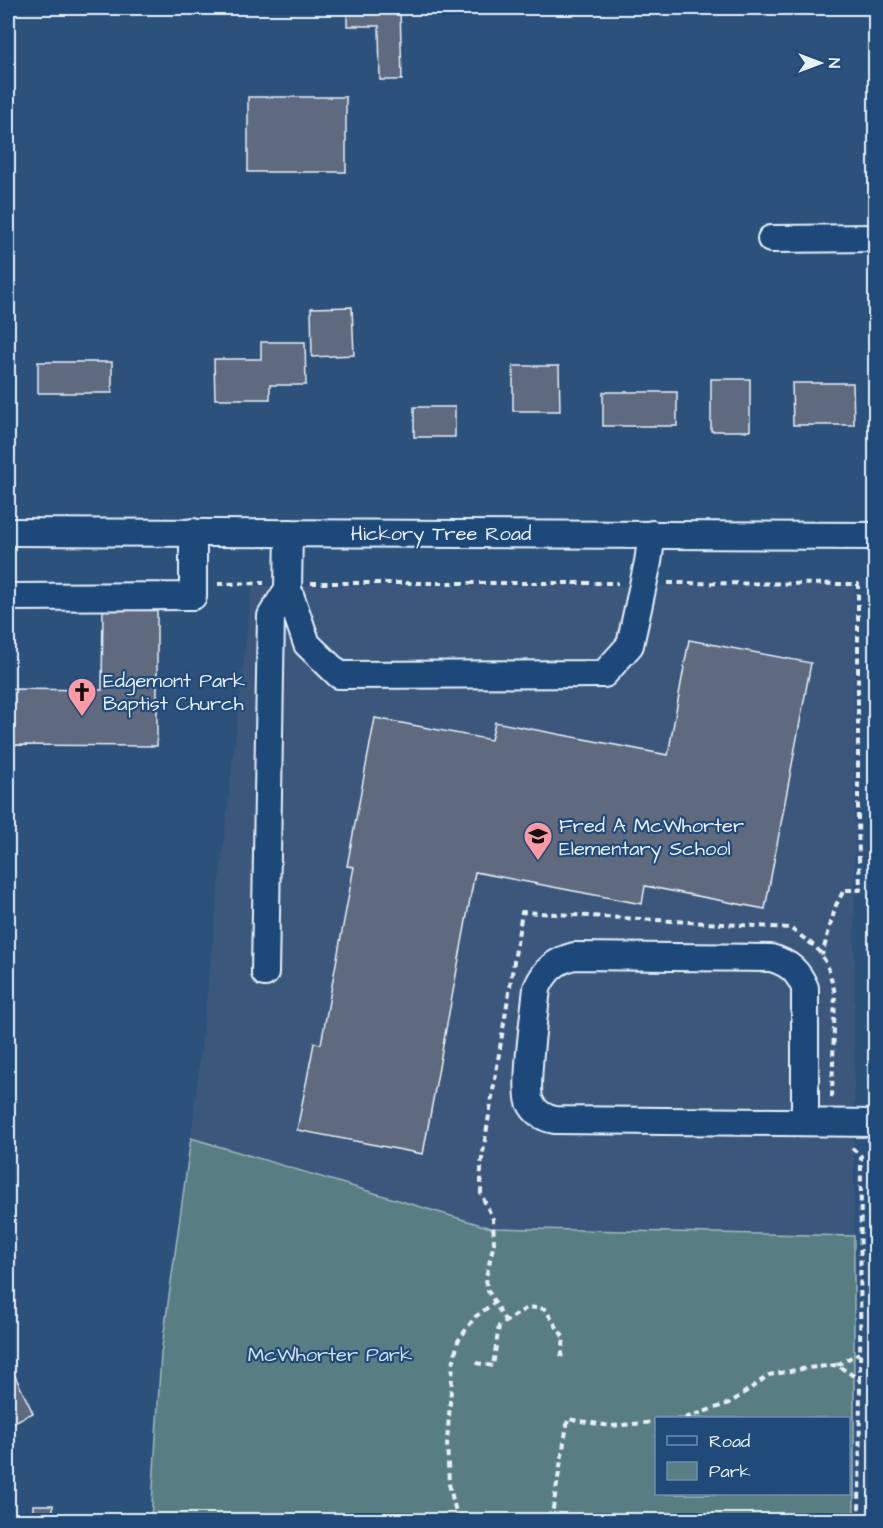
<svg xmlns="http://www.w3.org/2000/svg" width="883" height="1528" font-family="'Architects Daughter',sans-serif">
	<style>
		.built { fill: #3b597c }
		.green { fill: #597e83; stroke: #a0b8be; stroke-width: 1.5; fill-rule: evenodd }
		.building { fill: #5e6b7e; stroke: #e8f1f8; stroke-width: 1.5 }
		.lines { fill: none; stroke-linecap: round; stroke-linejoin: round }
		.minor-casing { stroke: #e8f1f8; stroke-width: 30 }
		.path { stroke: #e8f1f8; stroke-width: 4; stroke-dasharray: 6 4.5; stroke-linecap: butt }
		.minor { stroke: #1f4a7a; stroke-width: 26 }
		.labels { text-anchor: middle; stroke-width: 4.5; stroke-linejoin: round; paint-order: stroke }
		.street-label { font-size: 20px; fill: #e8f1f8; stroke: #1f4a7a }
		.poi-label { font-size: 20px; fill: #e8f1f8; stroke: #1f4a7a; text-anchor: start }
		.park-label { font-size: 20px; fill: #d3e0e6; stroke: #1f4a7a }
	</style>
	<rect width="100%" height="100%" fill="#2c517b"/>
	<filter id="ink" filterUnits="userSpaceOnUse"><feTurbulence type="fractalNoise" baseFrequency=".0167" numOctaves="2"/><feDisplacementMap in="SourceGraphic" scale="12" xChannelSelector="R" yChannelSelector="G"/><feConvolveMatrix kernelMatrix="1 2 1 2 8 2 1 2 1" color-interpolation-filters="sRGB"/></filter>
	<g filter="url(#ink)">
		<polygon class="built" points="855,585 854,1236 491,1228 191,1138 252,586"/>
		<path class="green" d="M191 1138 491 1228 854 1236V1520H151L161 1354ZM656 1418H848V1494H656Z"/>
		<g class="building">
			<polygon points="347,8 400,8 402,80 380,80 379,26 347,26"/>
			<rect x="248" y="97" width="98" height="75"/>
			<polygon points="352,307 354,355 312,357 311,308"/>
			<polygon points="261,342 305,342 306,385 270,385 270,399 215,399 214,359 261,359"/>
			<rect x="38" y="362" width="74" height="31"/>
			<polygon points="513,366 559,366 560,411 513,411"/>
			<rect x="711" y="379" width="39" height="52"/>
			<polygon points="792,383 853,383 854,425 793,425"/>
			<rect x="603" y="392" width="74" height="34"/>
			<rect x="414" y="407" width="41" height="30"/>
			<polygon points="103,606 157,607 157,746 11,745 10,776 8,776 8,689 102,690"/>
			<polygon points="689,640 811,663 765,909 645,886 642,904 475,872 423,1154 297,1130 314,1043 321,1044 354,867 347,866 375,718 491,740 495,722 668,755"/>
			<polygon points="14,1374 33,1413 8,1425 8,1378"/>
			<polygon points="33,1505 53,1505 53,1514 79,1514 79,1520 33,1520"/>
		</g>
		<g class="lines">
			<g class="minor-casing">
				<g id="minor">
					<polyline points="771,239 876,238"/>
					<polyline points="8,532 876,536"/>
					<polyline points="289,533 288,589 307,644 339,675 604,674 630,645 648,562 652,534"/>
					<polyline points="8,597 193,596 193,532"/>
					<polyline points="265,973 271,616 288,589"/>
					<path d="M805 1122V988C798 971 789 963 771 958L574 956C555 961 545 970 537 988 535 1009 524 1086 530 1102 535 1113 544 1118 555 1120L876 1123"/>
				</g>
			</g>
			<g class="path">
				<polyline points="311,583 618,583"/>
				<polyline points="668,583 858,584 858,822 860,890 844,890 836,905 822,955"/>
				<polyline points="218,584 264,583"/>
				<polyline points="852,1148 861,1156 860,1380"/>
				<polyline points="506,1322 487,1289 486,1277 494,1243 493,1219 481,1194 481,1165 522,912 790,928 817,948 827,964 835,993 832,1096 836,1098"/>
				<polyline points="476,1363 493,1366 499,1326 528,1307 545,1309 564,1338 561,1359"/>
				<polyline points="837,1365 859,1353"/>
				<polyline points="685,1418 730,1403 769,1375 807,1368 837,1365 860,1380 859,1520"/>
				<polyline points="458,1520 449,1484 447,1442 453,1364 458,1341 475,1317 494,1303"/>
				<polyline points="551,1520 568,1419 611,1426 656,1422"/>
			</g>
			<use href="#minor" class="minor"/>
		</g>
	</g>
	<defs>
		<g id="church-pin" transform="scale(1.5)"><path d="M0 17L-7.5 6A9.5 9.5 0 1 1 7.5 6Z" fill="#ff9aa2" stroke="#1f4a7a"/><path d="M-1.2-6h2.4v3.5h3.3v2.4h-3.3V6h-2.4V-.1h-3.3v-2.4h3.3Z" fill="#111"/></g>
		<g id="school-pin" transform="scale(1.5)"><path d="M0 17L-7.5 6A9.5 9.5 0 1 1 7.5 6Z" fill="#ff9aa2" stroke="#1f4a7a"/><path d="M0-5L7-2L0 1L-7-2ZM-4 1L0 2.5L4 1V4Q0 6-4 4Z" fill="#111"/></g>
	</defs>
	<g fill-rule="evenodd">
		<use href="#church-pin" x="82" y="692"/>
		<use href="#school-pin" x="538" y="836"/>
	</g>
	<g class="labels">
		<g class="street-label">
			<text x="441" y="540">Hickory Tree Road</text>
		</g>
		<g class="poi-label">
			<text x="103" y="687">Edgemont Park<tspan x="103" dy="23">Baptist Church</tspan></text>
			<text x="559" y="832">Fred A McWhorter<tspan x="559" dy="23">Elementary School</tspan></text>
		</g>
		<g class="park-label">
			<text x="330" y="1361">McWhorter Park</text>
		</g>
	</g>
	<rect width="883" height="1528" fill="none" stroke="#1f4a7a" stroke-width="30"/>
	<rect x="15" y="15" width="853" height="1498" fill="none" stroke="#e8f1f8" stroke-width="2" filter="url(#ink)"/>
	<rect x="655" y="1417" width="195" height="78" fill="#1f4a7a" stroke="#6f8dac" stroke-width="1.5"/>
	<rect x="667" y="1436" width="30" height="9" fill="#1f4a7a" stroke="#6f8dac" stroke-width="1.5"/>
	<text x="709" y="1447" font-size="18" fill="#e8f1f8">Road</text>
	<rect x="667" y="1462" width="30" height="18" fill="#597e83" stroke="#6f8dac" stroke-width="1.5"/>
	<text x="709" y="1477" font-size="18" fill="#e8f1f8">Park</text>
	<g transform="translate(820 63) rotate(90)" stroke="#1f4a7a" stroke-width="4.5" paint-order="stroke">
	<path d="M0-4.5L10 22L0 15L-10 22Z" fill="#e8f1f8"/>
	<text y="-9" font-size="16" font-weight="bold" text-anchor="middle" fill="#e8f1f8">N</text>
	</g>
</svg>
